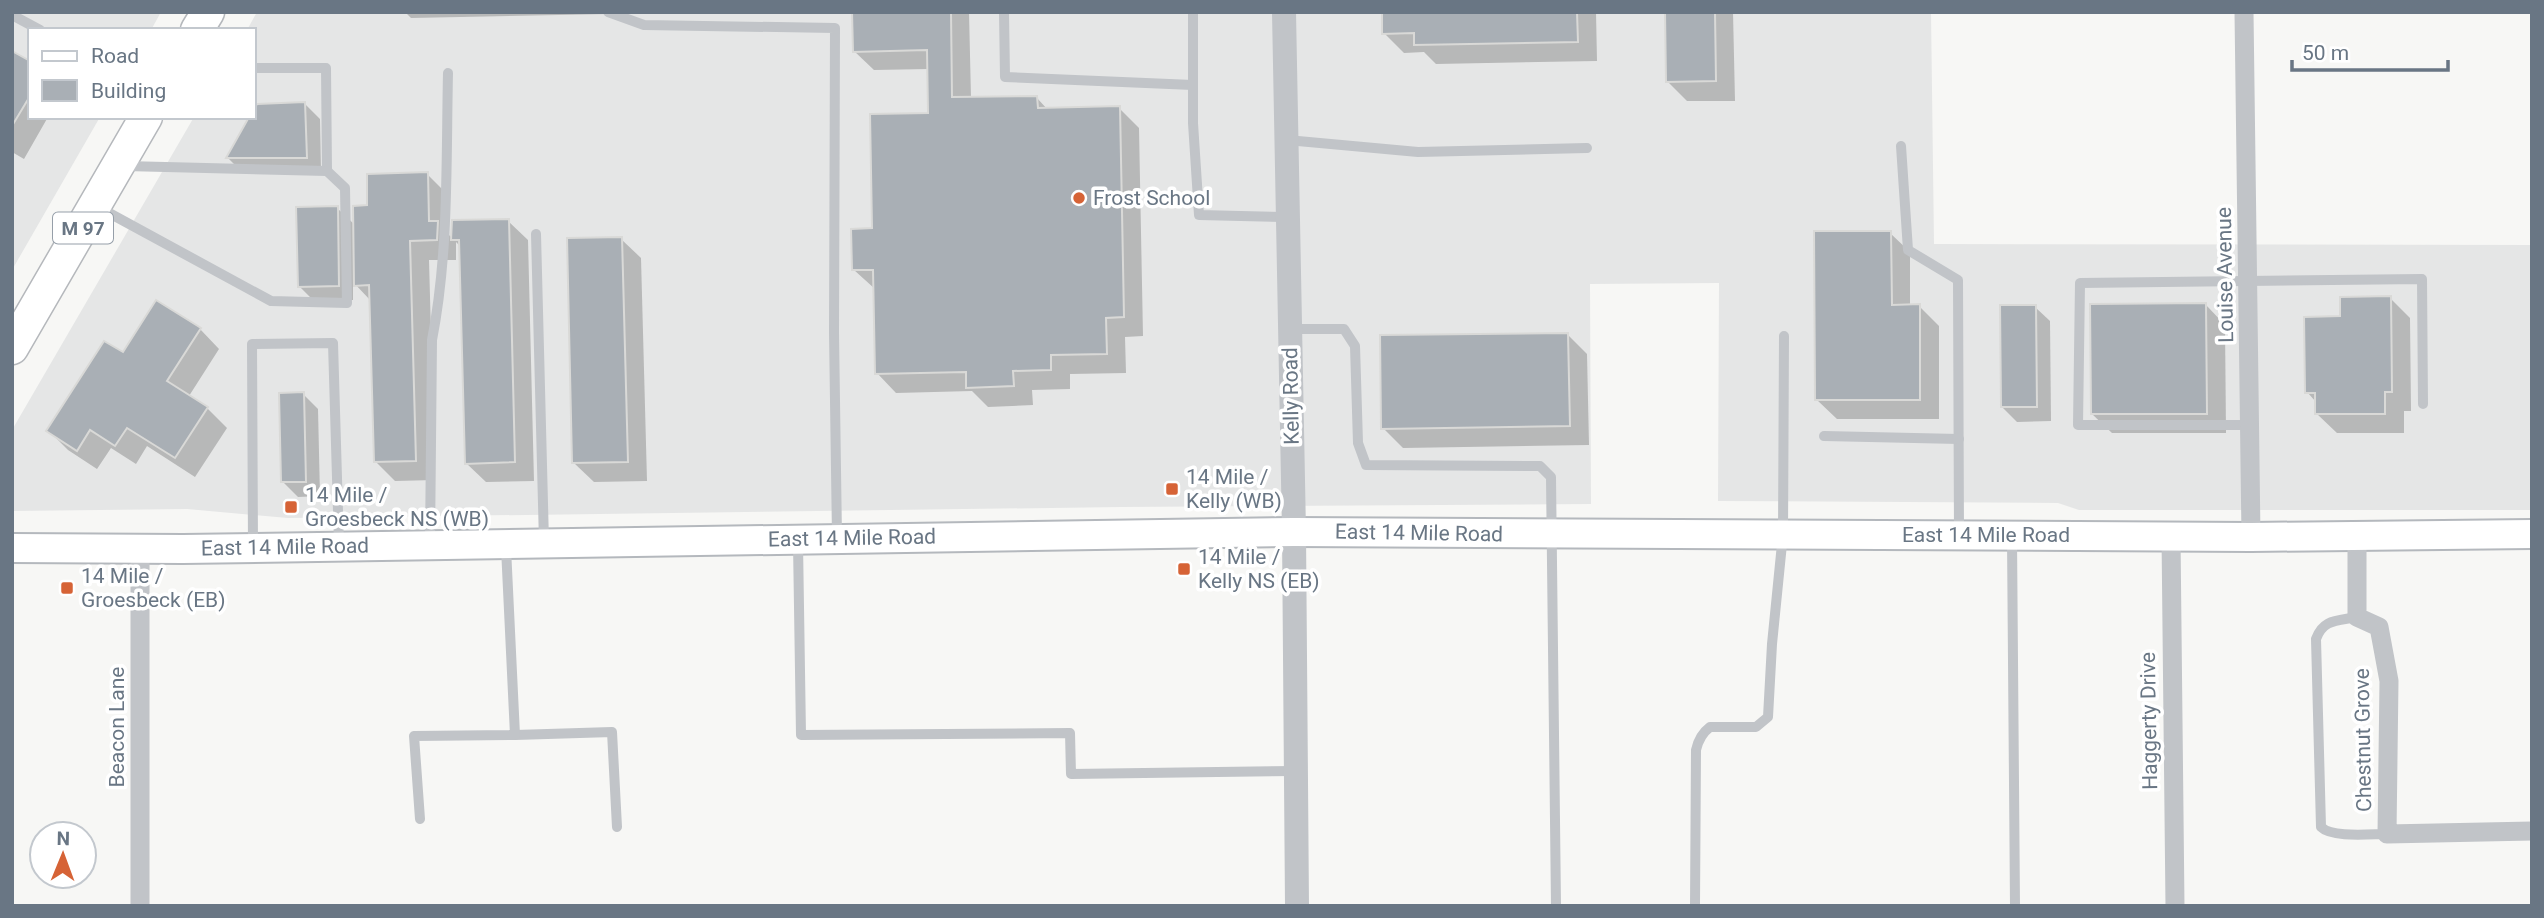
<svg xmlns="http://www.w3.org/2000/svg" width="2544" height="918" font-family="Roboto,sans-serif">
	<style>
		.built { fill: #e5e6e6 }
		.shadow { fill: #0003 }
		.building { fill: #a9afb5; stroke: #d9d9d7; stroke-width: 2 }
		.lines { fill: none; stroke-linecap: round; stroke-linejoin: round }
		.secondary-casing { stroke: #b4b8bd; stroke-width: 32 }
		.primary-casing { stroke: #b5b8bc; stroke-width: 35 }
		.service { stroke: #c1c4c8; stroke-width: 10 }
		.minor { stroke: #c1c4c8; stroke-width: 19 }
		.tertiary { stroke: #c1c4c8; stroke-width: 24 }
		.secondary { stroke: #fff; stroke-width: 28 }
		.primary { stroke: #fff; stroke-width: 32 }
		.poi-dot { fill: #d66336; stroke: #fff; stroke-width: 2.5 }
		.labels { text-anchor: middle; stroke-width: 7; stroke-linejoin: round; paint-order: stroke }
		.shield { fill: #fff; stroke: #969fa9; stroke-width: 2 }
		.shield-label { font-size: 19px; font-weight: bold; fill: #697684 }
		.poi-label { font-size: 21px; fill: #697684; stroke: #fff; text-anchor: start }
		.street-label { font-size: 21px; fill: #697684; stroke: #fff }
	</style>
	<rect width="100%" height="100%" fill="#f7f7f5"/>
	<g class="built">
		<polygon points="12,12 161,12 151,30 30,30 30,117 100,117 12,270"/>
		<polygon points="257,12 1931,12 1934,244 2532,245 2532,510 2079,510 2058,503 1718,501 1719,283 1590,284 1591,504 1121,507 368,517 288,518 187,509 12,511 12,430 194,117 254,117 254,30 247,30"/>
	</g>
	<g class="shadow">
		<polygon points="405,12 609,12 609,14 411,18"/>
		<polygon points="854,12 969,12 971,98 1037,98 1048,110 1119,108 1139,128 1143,336 1125,337 1126,373 1070,374 1070,389 1032,390 1033,405 988,407 972,391 896,393 877,373 875,289 854,270 930,115 929,69 874,70 854,51"/>
		<polygon points="1384,12 1596,12 1597,61 1436,64 1424,52 1404,53 1384,33"/>
		<polygon points="1667,12 1733,12 1735,101 1687,101 1668,82"/>
		<polygon points="12,53 30,63 30,117 48,117 24,159 12,152"/>
		<polygon points="305,104 320,119 321,173 243,173 228,158 251,117 254,117 258,105"/>
		<polygon points="427,174 447,194 448,234 453,239 508,221 528,240 534,481 486,482 466,463 461,247 456,242 456,260 429,260 435,480 395,481 376,462 371,301 353,282 353,300 314,301 299,286 337,208 355,225 369,207"/>
		<polygon points="1890,233 1910,252 1910,306 1919,306 1939,326 1939,419 1837,419 1817,400"/>
		<polygon points="621,239 641,258 647,481 594,482 574,463"/>
		<polygon points="2390,298 2410,318 2411,411 2404,411 2404,433 2337,433 2317,414 2317,403 2307,392 2342,318"/>
		<polygon points="2206,305 2225,325 2226,433 2112,433 2092,414"/>
		<polygon points="2035,307 2050,321 2051,421 2017,422 2002,407"/>
		<polygon points="200,329 219,349 189,396 207,408 227,428 195,477 147,446 136,464 111,448 97,469 68,450 49,431 123,355"/>
		<polygon points="1567,334 1587,354 1589,445 1403,448 1383,428"/>
		<polygon points="303,394 318,409 320,496 298,497 283,482"/>
	</g>
	<g class="building">
		<polygon points="852,12 951,12 952,97 1037,96 1038,108 1120,106 1124,317 1106,318 1107,354 1051,355 1051,370 1013,371 1014,386 966,388 966,372 875,374 873,270 852,270 851,229 872,228 870,114 928,113 927,50 853,52"/>
		<polygon points="1382,12 1577,12 1578,42 1414,45 1414,33 1382,34"/>
		<polygon points="1665,12 1715,12 1716,81 1666,82"/>
		<polygon points="12,51 30,61 30,96 12,126"/>
		<polygon points="305,102 307,158 226,158 249,117 254,117 254,109 257,104"/>
		<polygon points="428,172 429,221 438,221 437,240 410,241 416,461 374,462 369,285 354,286 353,206 367,205 367,174"/>
		<polygon points="338,206 339,286 298,287 296,207"/>
		<polygon points="509,219 515,462 465,464 459,240 451,240 452,220"/>
		<polygon points="1814,231 1891,231 1892,305 1920,304 1920,400 1815,400"/>
		<polygon points="622,237 628,462 572,463 567,238"/>
		<polygon points="2391,296 2392,392 2385,392 2385,414 2315,414 2315,393 2305,393 2304,317 2340,316 2340,297"/>
		<polygon points="156,300 201,328 167,381 208,407 175,458 127,428 115,446 90,430 77,451 46,431 104,341 123,352"/>
		<polygon points="2206,303 2207,414 2091,414 2090,304"/>
		<polygon points="2000,305 2036,305 2037,407 2001,407"/>
		<polygon points="1568,333 1570,426 1381,429 1380,335"/>
		<polygon points="304,392 306,482 281,482 279,393"/>
	</g>
	<g class="lines">
		<g class="secondary-casing">
			<polyline id="secondary" points="12,548 183,549 1294,532 2251,537 2532,534"/>
		</g>
		<g class="primary-casing">
			<g id="primary">
				<polyline points="197,30 208,12"/>
				<polyline points="12,348 146,117"/>
			</g>
		</g>
		<g class="service">
			<polyline points="608,12 644,25 835,28 834,333 837,537"/>
			<polyline points="1004,12 1005,77 1193,85"/>
			<polyline points="1193,12 1193,123 1199,215 1286,217"/>
			<polyline points="12,15 40,30"/>
			<polyline points="1287,140 1418,152 1587,148"/>
			<polyline points="1901,146 1908,250 1958,280 1959,534"/>
			<polyline points="125,166 327,171 326,68 254,68"/>
			<polyline points="98,207 271,301 347,303 345,188 327,171"/>
			<polyline points="536,234 544,542"/>
			<polyline points="1292,329 1344,329 1355,346 1358,443 1366,465 1540,466 1551,477 1556,906"/>
			<polyline points="2249,425 2078,425 2080,283 2422,279 2423,404"/>
			<polyline points="1824,436 1959,439"/>
			<polyline points="2012,538 2015,906"/>
			<polyline points="798,543 801,735 1070,733 1071,774 1295,771"/>
			<path d="M430 544 432 340C449 253 446 161 448 73"/>
			<polyline points="253,547 252,344 333,343 339,545"/>
			<path d="M2357 617C2337 621 2323 619 2316 639L2321 827C2332 838 2370 834 2387 834"/>
			<polyline points="515,735 612,732 617,827"/>
			<polyline points="420,819 414,736 515,735 506,548"/>
			<path d="M1695 906 1696 750C1698 741 1702 733 1710 727H1756L1768 717 1772 644 1783 534 1784 336"/>
		</g>
		<g class="minor">
			<polyline points="2244,12 2251,537"/>
			<polyline points="2357,534 2357,617 2379,627 2389,681 2387,834 2532,831"/>
			<polyline points="2171,536 2175,906"/>
			<polyline points="140,906 140,548"/>
		</g>
		<polyline class="tertiary" points="1284,12 1294,532 1297,906"/>
		<use href="#secondary" class="secondary"/>
		<use href="#primary" class="primary"/>
	</g>
	<g class="poi-dot">
		<circle cx="1079" cy="198" r="7"/>
		<rect x="1165" y="482" width="14" height="14" rx="3.5"/>
		<rect x="284" y="500" width="14" height="14" rx="3.5"/>
		<rect x="1177" y="562" width="14" height="14" rx="3.5"/>
		<rect x="60" y="581" width="14" height="14" rx="3.5"/>
	</g>
	<g class="labels">
		<rect class="shield" x="53" y="212.5" width="60" height="31" rx="5"/>
		<g class="shield-label">
			<text x="83" y="235">M 97</text>
		</g>
		<g class="poi-label">
			<text x="1093" y="205">Frost School</text>
			<text x="1186" y="484">14 Mile /<tspan x="1186" dy="24">Kelly (WB)</tspan></text>
			<text x="305" y="502">14 Mile /<tspan x="305" dy="24">Groesbeck NS (WB)</tspan></text>
			<text x="1198" y="564">14 Mile /<tspan x="1198" dy="24">Kelly NS (EB)</tspan></text>
			<text x="81" y="583">14 Mile /<tspan x="81" dy="24">Groesbeck (EB)</tspan></text>
		</g>
		<g class="street-label">
			<text transform="translate(2225 275) rotate(-91)" y="7">Louise Avenue</text>
			<text transform="translate(1291 396) rotate(-91)" y="7">Kelly Road</text>
			<text transform="translate(1419 533) rotate(1)" y="7">East 14 Mile Road</text>
			<text x="1986" y="542">East 14 Mile Road</text>
			<text transform="translate(852 538) rotate(-1)" y="7">East 14 Mile Road</text>
			<text transform="translate(285 547) rotate(-1)" y="7">East 14 Mile Road</text>
			<text transform="translate(2149 721) rotate(-91)" y="7">Haggerty Drive</text>
			<text transform="translate(117 727) rotate(-90)" y="7">Beacon Lane</text>
			<text transform="translate(2363 740) rotate(-91)" y="7">Chestnut Grove</text>
		</g>
	</g>
	<rect width="2544" height="918" fill="none" stroke="#697684" stroke-width="28"/>
	<rect x="28" y="28" width="228" height="91" fill="#ffffff" stroke="#c3c8ce" stroke-width="2"/>
	<rect x="42" y="51" width="35" height="10" fill="#ffffff" stroke="#c3c8ce" stroke-width="2"/>
	<text x="91" y="63" font-size="21" fill="#697684">Road</text>
	<rect x="42" y="80" width="35" height="21" fill="#a9afb5" stroke="#c3c8ce" stroke-width="2"/>
	<text x="91" y="98" font-size="21" fill="#697684">Building</text>
	<g transform="translate(63 855) rotate(1)"><circle r="33" fill="#ffffff" stroke="#c3c8ce" stroke-width="2"/>
	<path d="M0-5L12 26L0 18L-12 26Z" fill="#d66336"/>
	<text y="-10" font-size="19" font-weight="bold" text-anchor="middle" fill="#697684">N</text>
	</g>
	<path d="M2292 60v10h156v-10" fill="none" stroke="#697684" stroke-width="3.5"/>
	<text x="2302" y="60" font-size="21" fill="#697684" stroke="#ffffff" stroke-width="5" paint-order="stroke">50 m</text>
</svg>
